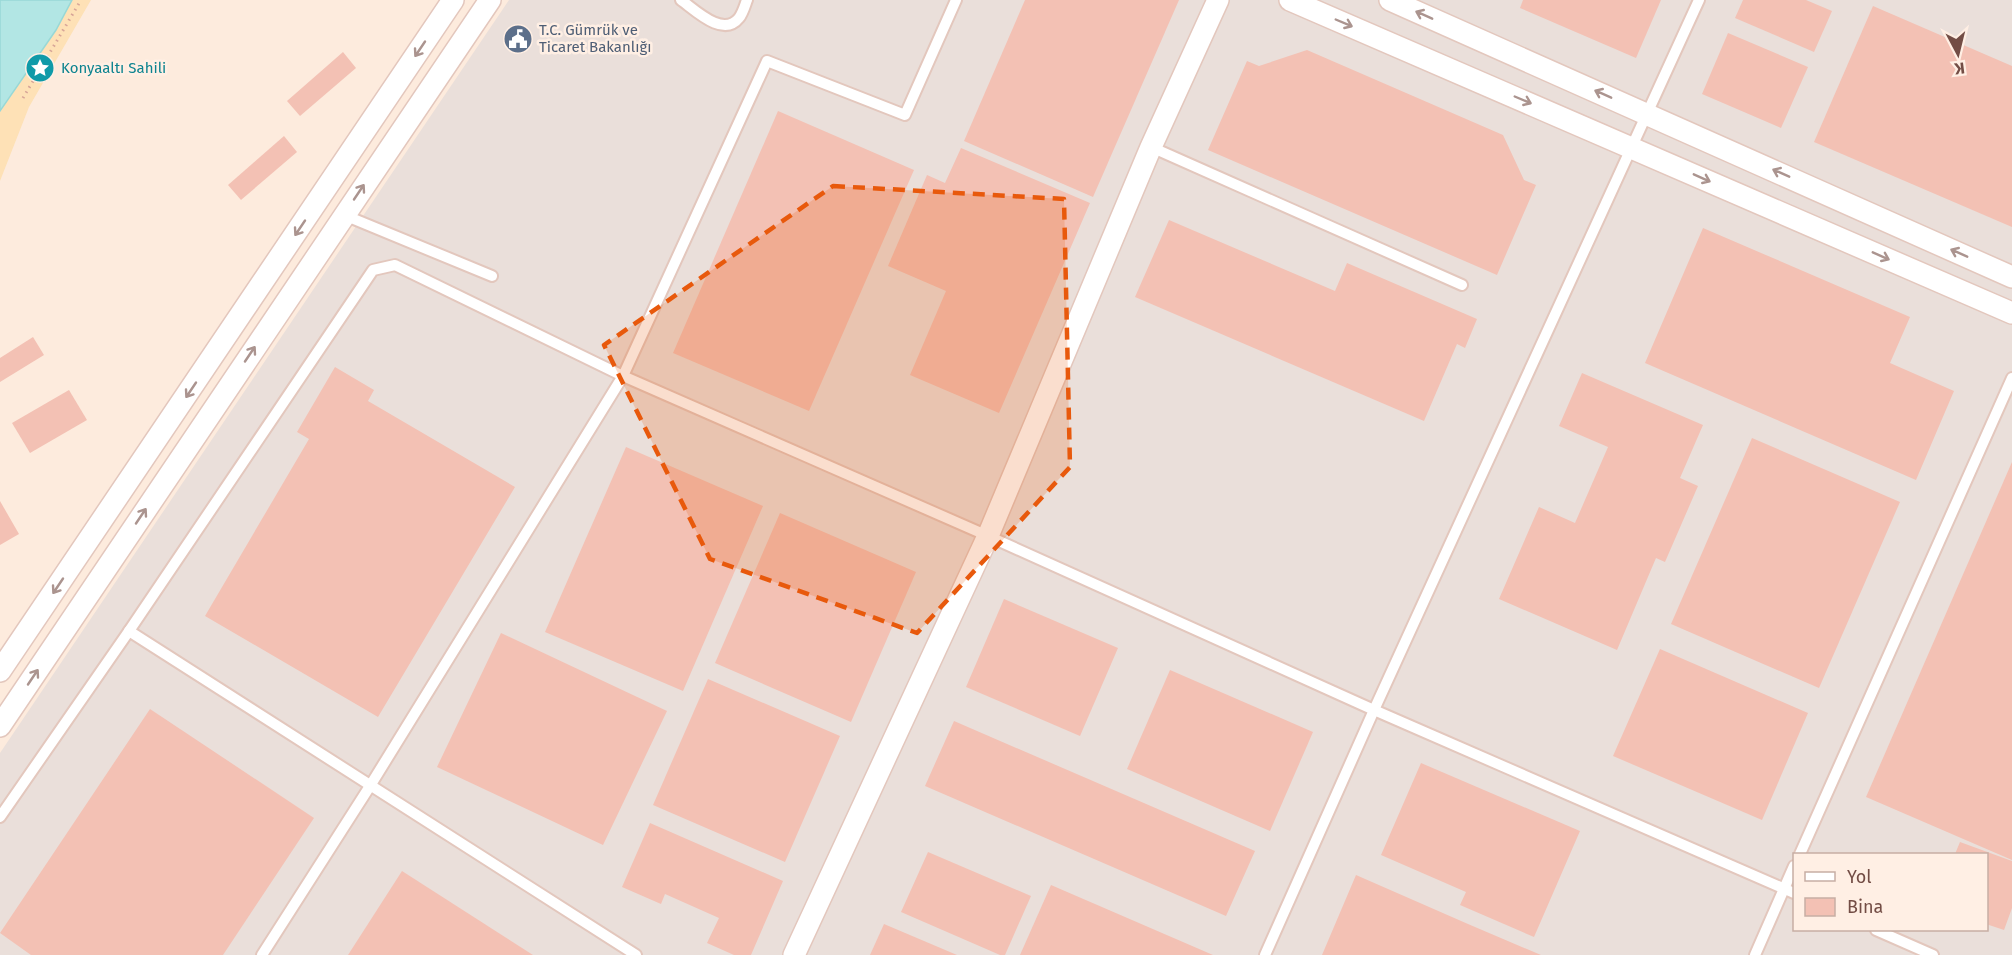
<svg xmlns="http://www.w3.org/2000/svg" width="2012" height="955" font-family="'Fira Sans',sans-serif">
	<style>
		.industrial { fill: #eadfda; fill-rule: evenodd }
		.sand { fill: #fee1b6 }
		.water { fill: #b2e6e4; stroke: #98d8d6; stroke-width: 1.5 }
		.building { fill: #f3c1b4 }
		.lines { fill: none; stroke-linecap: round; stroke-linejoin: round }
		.lane-casing { stroke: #e3c7bd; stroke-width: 14 }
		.street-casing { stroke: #e3c7bd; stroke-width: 24 }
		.path { stroke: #d7a598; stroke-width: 3; stroke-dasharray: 1.5 4.5; stroke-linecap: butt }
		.lane { stroke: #fff; stroke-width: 10 }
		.street { stroke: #fff; stroke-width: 21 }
		.oneway { stroke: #ab948f }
		.marked { fill: #e8590c; fill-opacity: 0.2; stroke: #e8590c; stroke-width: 4.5; stroke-dasharray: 12 8; stroke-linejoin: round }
		.labels { text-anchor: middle; stroke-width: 5; stroke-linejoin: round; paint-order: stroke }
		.service-label { font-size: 15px; fill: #4e5e75; stroke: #ffefe4; text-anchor: start }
		.culture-label { font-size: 15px; fill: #0d838f; stroke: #ffefe4; text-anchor: start }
	</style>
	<rect width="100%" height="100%" fill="#fdebdd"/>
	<path class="industrial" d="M509 0H2012V955H0V753ZM1794 854H1986V930H1794Z"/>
	<polygon class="sand" points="72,0 91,0 29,107 0,181 0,111 56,30"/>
	<polygon class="water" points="0,0 72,0 56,30 0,111"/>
	<g class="building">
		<polygon points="1025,0 1179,0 1093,197 964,141"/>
		<polygon points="1523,0 1661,0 1636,58 1520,8"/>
		<polygon points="1743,0 1806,0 1832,11 1814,52 1735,18"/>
		<polygon points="1873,6 2012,66 2012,227 1814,142"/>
		<polygon points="1728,33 1808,67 1781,128 1702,94"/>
		<polygon points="1307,50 1503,135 1524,180 1536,185 1497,275 1208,150 1247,61 1259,66"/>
		<polygon points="343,52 356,68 300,116 287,101"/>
		<polygon points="778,111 914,170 809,411 673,353"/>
		<polygon points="284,136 297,152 241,200 228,185"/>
		<polygon points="961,148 1090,203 999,413 910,375 946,291 888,266 927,175 945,183"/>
		<polygon points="1169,220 1335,291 1347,263 1477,319 1465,348 1457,344 1424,421 1135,297"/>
		<polygon points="1703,228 1910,317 1890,363 1954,391 1916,480 1645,363"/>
		<polygon points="33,337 44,355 0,382 0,358"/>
		<polygon points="335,367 374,390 368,401 515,487 378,717 205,616 309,439 297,432"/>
		<polygon points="1582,373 1703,425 1680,478 1698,486 1665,562 1656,558 1617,650 1499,599 1539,507 1575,523 1608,447 1559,426"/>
		<polygon points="69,390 87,420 30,453 12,423"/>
		<polygon points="1752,438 1900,502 1819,688 1671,624"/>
		<polygon points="626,447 763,506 683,691 545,632"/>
		<polygon points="2012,462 2012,860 1866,797"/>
		<polygon points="0,501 19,534 0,545"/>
		<polygon points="780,513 916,572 851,722 715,663"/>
		<polygon points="1004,599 1118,648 1080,736 966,687"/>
		<polygon points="501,633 667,711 603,845 437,767"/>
		<polygon points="1660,649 1808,713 1762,820 1613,756"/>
		<polygon points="1170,670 1313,732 1270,831 1127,769"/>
		<polygon points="708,679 840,736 785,862 653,805"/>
		<polygon points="150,709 314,818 223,955 31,955 0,933"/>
		<polygon points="954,721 1255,851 1226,916 925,786"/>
		<polygon points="1421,763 1580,831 1534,937 1460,905 1466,892 1381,855"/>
		<polygon points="650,823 783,881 751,955 734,955 707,943 719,918 665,894 661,904 622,887"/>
		<polygon points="1960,842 2012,861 2012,908 2004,930 1986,924 1986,854 1955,854"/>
		<polygon points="928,852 1031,896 1005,955 1000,955 901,912"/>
		<polygon points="402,871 533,955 348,955"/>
		<polygon points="1356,875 1468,924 1541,955 1322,955"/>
		<polygon points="1051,885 1213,955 1020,955"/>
		<polygon points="884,924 957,955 870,955"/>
	</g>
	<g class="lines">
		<g class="lane-casing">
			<g id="lane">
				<path d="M681 0C695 10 723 38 739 18 743 13 745 5 747 0"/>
				<polyline points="1151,147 1462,285"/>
				<polyline points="344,215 492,276"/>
				<polyline points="129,631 636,955"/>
				<polyline points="0,817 129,631 373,270 395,265 623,376 988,536 1374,710 1794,893"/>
				<polyline points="1800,854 2012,378"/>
				<polyline points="1876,930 1933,955"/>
				<polyline points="262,955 370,786 623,376 767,61 905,115 956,0"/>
				<polyline points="1265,955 1374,710 1699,0"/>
				<polyline points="1755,955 1794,866"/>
			</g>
		</g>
		<g class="street-casing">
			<g id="street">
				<polyline points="1290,0 2012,313"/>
				<polyline points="1390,0 2012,277"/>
				<polyline points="0,671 453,0"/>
				<polyline points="0,726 490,0"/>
				<polyline points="794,955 988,536 1151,147 1218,0"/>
			</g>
		</g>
		<polyline class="path" points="23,98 81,0"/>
		<use href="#lane" class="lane"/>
		<use href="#street" class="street"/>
	</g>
	<defs><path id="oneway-shaft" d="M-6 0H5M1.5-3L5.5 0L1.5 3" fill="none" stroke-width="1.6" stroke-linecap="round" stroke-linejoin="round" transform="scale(1.5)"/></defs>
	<g class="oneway">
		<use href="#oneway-shaft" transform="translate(1424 15) rotate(-156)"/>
		<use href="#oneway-shaft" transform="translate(1344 23) rotate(23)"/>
		<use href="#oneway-shaft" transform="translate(420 49) rotate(124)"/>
		<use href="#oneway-shaft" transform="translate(1603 94) rotate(-156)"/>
		<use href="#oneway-shaft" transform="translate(1523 100) rotate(23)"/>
		<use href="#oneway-shaft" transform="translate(1781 173) rotate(-156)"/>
		<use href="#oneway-shaft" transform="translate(1702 178) rotate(24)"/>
		<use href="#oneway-shaft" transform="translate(359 192) rotate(-56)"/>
		<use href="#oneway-shaft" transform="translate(300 228) rotate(124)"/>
		<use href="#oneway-shaft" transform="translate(1959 253) rotate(-156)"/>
		<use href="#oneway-shaft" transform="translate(1881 256) rotate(24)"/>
		<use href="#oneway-shaft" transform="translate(250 354) rotate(-56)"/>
		<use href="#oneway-shaft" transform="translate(191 390) rotate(124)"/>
		<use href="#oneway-shaft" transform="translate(141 516) rotate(-56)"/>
		<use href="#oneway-shaft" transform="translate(58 586) rotate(124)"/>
		<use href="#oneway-shaft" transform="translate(33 677) rotate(-56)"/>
	</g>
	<path class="marked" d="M833 186 1064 199 1070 467 917 633 710 559 604 345Z"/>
	<defs>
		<g id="civic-disc" transform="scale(1.5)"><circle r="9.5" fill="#5c6f8a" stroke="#ffefe4"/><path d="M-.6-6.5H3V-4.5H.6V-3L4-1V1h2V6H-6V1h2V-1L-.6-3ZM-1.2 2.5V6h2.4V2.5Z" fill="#fff"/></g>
		<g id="sight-disc" transform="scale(1.5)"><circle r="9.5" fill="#0f9aa8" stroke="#ffefe4"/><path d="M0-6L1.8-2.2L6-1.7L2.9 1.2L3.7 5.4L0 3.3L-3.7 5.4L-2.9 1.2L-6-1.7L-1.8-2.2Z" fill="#fff"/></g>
	</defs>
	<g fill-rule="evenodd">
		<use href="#civic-disc" x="518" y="39"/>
		<use href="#sight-disc" x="40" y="68"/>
	</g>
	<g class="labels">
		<g class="service-label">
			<text x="539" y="35">T.C. Gümrük ve<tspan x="539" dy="17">Ticaret Bakanlığı</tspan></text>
		</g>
		<g class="culture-label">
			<text x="61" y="73">Konyaaltı Sahili</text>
		</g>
	</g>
	<rect x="1793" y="853" width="195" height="78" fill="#ffefe4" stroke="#c7aea4" stroke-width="1.5"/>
	<rect x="1805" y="872" width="30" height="9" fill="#ffffff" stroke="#c7aea4" stroke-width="1.5"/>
	<text x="1847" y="883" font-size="18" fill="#734d45">Yol</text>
	<rect x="1805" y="898" width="30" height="18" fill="#f3c1b4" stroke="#c7aea4" stroke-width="1.5"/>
	<text x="1847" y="913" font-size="18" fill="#734d45">Bina</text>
	<g transform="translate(1958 54) rotate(173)" stroke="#ffefe4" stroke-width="4.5" paint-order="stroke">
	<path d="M0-4.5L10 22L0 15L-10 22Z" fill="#734d45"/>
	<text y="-9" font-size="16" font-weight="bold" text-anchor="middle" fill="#734d45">K</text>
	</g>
</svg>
